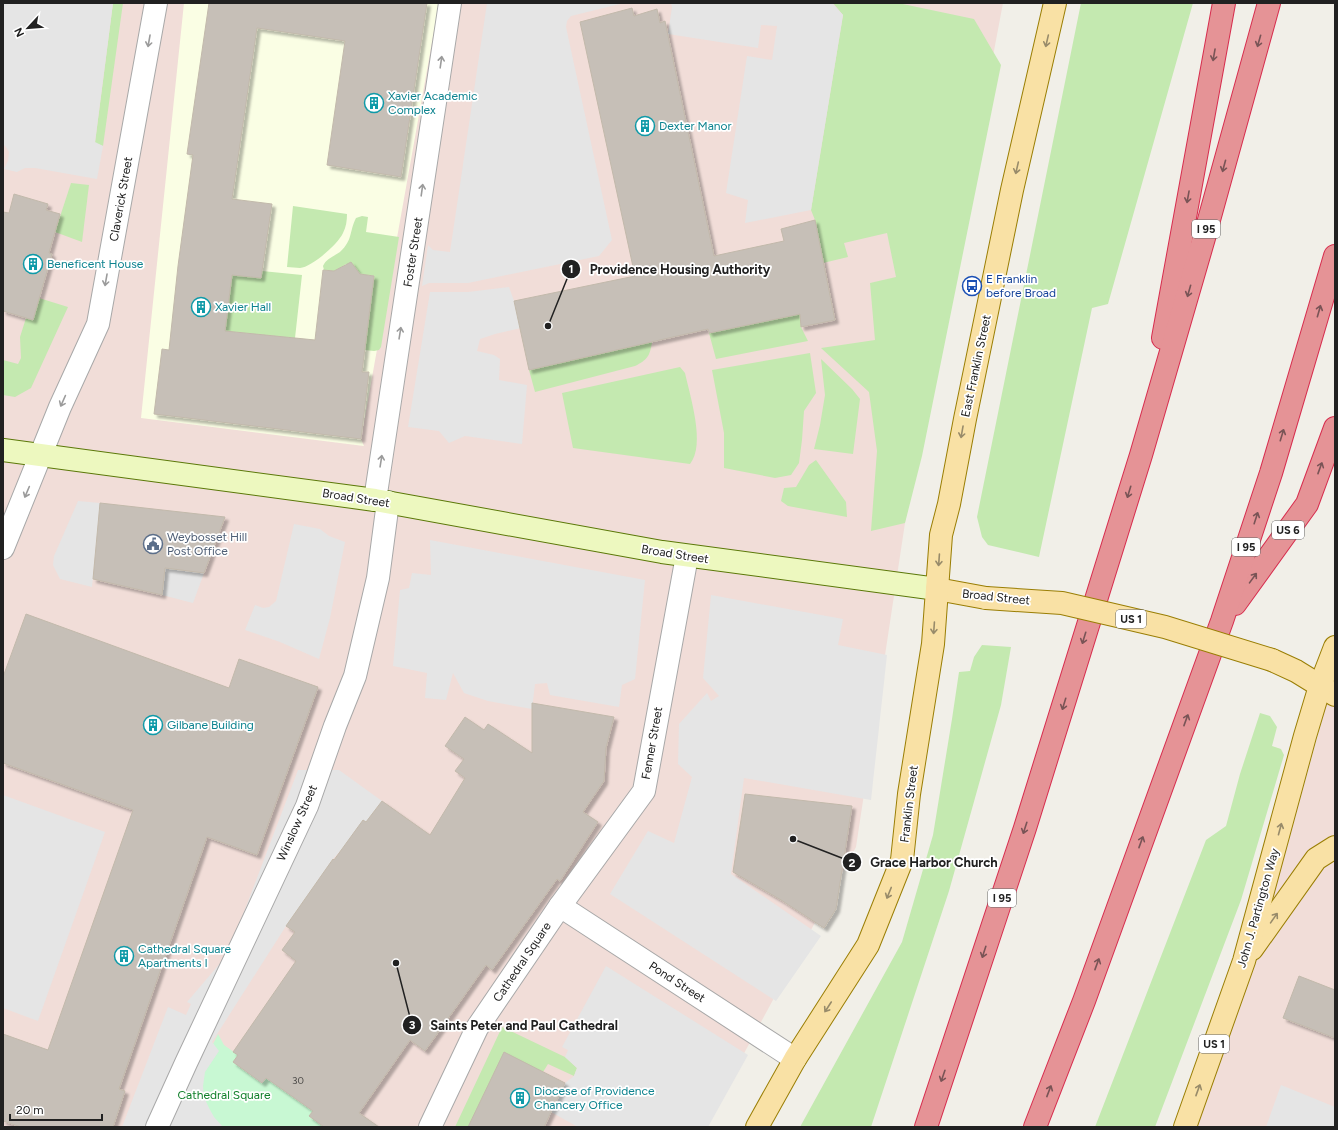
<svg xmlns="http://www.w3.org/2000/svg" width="1338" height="1130" font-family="Figtree,sans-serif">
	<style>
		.commercial { fill: #f1ddd8 }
		.education { fill: #fafee4 }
		.grass { fill: #c4e9b0 }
		.park { fill: #c8f8d3 }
		.parking { fill: #e5e5e5 }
		.building { fill: #c6bfb7; stroke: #c2b9ab; filter: url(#shadow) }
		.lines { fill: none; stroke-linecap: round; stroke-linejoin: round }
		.minor-casing { stroke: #a8a8a8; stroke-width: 24 }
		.secondary-casing { stroke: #5b7808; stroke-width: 24 }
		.primary-casing { stroke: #9a7e04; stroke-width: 24 }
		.motorway-casing { stroke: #d72d4e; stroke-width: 24 }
		.minor { stroke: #fff; stroke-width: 22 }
		.secondary { stroke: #edf8bf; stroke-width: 22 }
		.primary { stroke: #f9e1a5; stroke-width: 22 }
		.motorway { stroke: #e59396; stroke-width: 22 }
		.primary-bridge-casing { stroke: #9a7e04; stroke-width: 24; stroke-linecap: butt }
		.primary-bridge { stroke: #f9e1a5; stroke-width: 22 }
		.oneway { stroke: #9b9b9b }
		.oneway2 { stroke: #988b6a }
		.oneway3 { stroke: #795456 }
		.labels { text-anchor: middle; stroke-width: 3.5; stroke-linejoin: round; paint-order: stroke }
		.number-label { font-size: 10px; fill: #4a4846 }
		.shield { fill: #fff; stroke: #646464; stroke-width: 1 }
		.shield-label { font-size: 11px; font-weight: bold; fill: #212121 }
		.culture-label { font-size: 12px; fill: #0d838f; stroke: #fff; text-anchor: start }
		.street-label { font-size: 12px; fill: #212121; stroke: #fff }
		.transit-label { font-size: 12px; fill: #164399; stroke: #fff; text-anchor: start }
		.service-label { font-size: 12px; fill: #4e5e75; stroke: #fff; text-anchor: start }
		.park-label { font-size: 12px; fill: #0f7f29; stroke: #fff }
		.leader { fill: none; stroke: #212121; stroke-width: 1.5 }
		.callout-dot { fill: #212121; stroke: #fff; stroke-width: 1.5 }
		.mark-label { font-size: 12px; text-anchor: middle; font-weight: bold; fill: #fff }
		.callout-label { font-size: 13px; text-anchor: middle; font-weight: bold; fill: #212121; stroke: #fff; stroke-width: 3.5; stroke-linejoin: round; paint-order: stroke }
	</style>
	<defs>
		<filter id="shadow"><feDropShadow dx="3.5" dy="3.5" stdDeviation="1" flood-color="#0004"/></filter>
	</defs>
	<rect width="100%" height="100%" fill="#f1efe8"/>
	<g class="commercial">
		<polygon points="3,3 1003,3 905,523 856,847 704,1127 3,1127"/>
		<polygon points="1335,691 1335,1127 1187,1127 1264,930 1327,702"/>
	</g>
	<polygon class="education" points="184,3 439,3 361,439 364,446 141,418"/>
	<g class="grass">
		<polygon points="113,3 123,3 103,146 95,143"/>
		<polygon points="833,3 898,3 974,19 1001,65 922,456 905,523 871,531 877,451 869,392 821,348 875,340 870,283 896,277 887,233 844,243 848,257 823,263 815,220 811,210 843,15"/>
		<polygon points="1081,3 1193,3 1108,304 1092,308 1039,557 988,545 982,537 977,517"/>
		<polygon points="71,183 89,185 82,242 55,232"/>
		<path d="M293 206 347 214C347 221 346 227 343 233 338 244 312 267 300 268 296 268 291 267 287 267Z"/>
		<path d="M362 216 368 217 366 232 399 237 381 347 379 350 374 351 365 350 374 276 356 274 354 266 346 264 340 268 339 272 324 270 323 266C326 259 334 256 340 252 353 240 349 232 356 218Z"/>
		<polygon points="262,271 302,275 295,338 234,332 231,356 222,355 232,275 261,278"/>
		<polygon points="39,298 68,307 31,388 15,397 3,395 3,360 18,364 21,358 20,337 26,318 33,320"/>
		<polygon points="800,314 801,327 808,341 716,359 709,333"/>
		<path d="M652 342C650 356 647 360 635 366L535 392 529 370Z"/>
		<polygon points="810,353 816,393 804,411 802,440 799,463 791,475 775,478 724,468 724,433 712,370"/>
		<polygon points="821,359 852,389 860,399 853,454 814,449 820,425 825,395"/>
		<path d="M680 367 685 373C690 396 706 445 690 464L573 448 562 393Z"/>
		<polygon points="816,460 846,502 847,517 788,506 781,501 784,488 796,487 809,465"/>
		<polygon points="982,645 1011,647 1001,705 949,891 871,1127 800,1127 902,942 933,835 952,719 959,672 970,671 974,657"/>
		<polygon points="1260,713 1270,716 1277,727 1272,746 1281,749 1284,755 1241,900 1155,1127 1095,1127 1206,840 1226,826 1240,774"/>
		<polygon points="502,1027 565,1057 577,1068 574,1076 548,1064 543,1072 469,1127 455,1127"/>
	</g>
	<polygon class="park" points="218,1034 224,1045 238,1055 233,1062 262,1083 266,1078 313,1111 309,1116 324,1127 172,1127"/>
	<g class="parking">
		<polygon points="3,3 113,3 95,142 103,146 97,179 35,168 25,168 17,172 4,169 8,161 9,152 6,147 3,144"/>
		<polygon points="487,3 624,3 571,16 567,21 566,27 612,240 599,256 468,283 429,283 422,286 428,245 433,250 450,252"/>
		<polygon points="671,3 795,3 806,4 807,3 832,3 843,15 811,210 745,223 748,200 726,193 747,56 772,60 777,26 761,25 758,48 668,34 672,7"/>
		<polygon points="509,287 514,301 521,328 495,334 480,339 477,351 494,355 500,359 499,380 527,385 522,444 465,436 449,443 439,431 408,427 430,292 468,292"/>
		<polygon points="78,501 100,503 92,587 60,579 53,565 54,556"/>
		<polygon points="294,524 320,529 329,536 345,542 330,618 319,659 280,642 245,630 255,605 263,608 269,607 276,601"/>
		<polygon points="430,540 645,580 635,679 622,685 619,707 550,695 547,683 535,684 532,709 488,701 464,693 453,673 446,700 425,698 427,673 393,666 400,590 409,588 412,573 431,575"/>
		<polygon points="165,568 204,573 193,603 162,595"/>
		<polygon points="711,595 843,619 838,645 887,655 871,800 744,778 731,874 821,936 776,1001 610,894 648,831 674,843 692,777 678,764 679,724 707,693 711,701 719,696 703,678"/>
		<polygon points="298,770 339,770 382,801 366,822 363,820 342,849 333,859 286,926 212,1042 219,1051 205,1072 203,1086 204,1097 209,1108 214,1117 223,1127 122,1127 168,1007 186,1015 191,1004 187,1002 228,954"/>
		<polygon points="3,795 105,832 38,1021 3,1008"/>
		<polygon points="606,966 748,1055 708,1127 578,1127 551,1112 565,1083 574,1076 577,1068 565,1057 568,1050 562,1047"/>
		<polygon points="1281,1085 1335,1107 1335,1127 1266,1127"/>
	</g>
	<g class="building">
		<polygon points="209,3 427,3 401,177 327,165 345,41 257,28 232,199 272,204 261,278 232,275 225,331 315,340 323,270 334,271 351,262 360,274 374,276 362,372 369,372 361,439 154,414 162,349 169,350 178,266 193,155 187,154"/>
		<polygon points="632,8 634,16 657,9 660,23 665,21 714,256 784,241 781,229 815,220 835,320 801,327 800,314 709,333 708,329 529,370 514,301 635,276 580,22"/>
		<polygon points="14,194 48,204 46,210 60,214 49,253 52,254 33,320 3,311 3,212 9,213"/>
		<polygon points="100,503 225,517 204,573 165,568 162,595 93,579"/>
		<polygon points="26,614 229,688 239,659 318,687 257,855 207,837 119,1089 125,1091 113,1127 21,1127 3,1121 3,1034 48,1050 133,810 3,763 3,677"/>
		<polygon points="532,703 614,717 606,748 604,781 583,812 598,822 560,881 557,879 492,970 486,965 425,1051 410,1040 359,1113 379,1127 324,1127 309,1116 313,1111 266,1078 262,1083 233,1062 238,1055 233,1052 296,961 282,950 295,932 286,926 333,859 334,860 363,820 366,822 382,801 430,835 465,778 455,771 464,759 445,746 465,717 484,730 488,724 532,753"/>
		<polygon points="745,794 852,806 836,909 824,928 781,900 733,872"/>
		<polygon points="1299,976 1335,990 1335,1038 1283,1018"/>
		<polygon points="504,1052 565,1083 544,1127 468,1127"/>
	</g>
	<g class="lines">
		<g class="minor-casing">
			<g id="minor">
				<polyline points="375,500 450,3"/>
				<polyline points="3,548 60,407 98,324 156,3"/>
				<polyline points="560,906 795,1059"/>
				<polyline points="157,1127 186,1063 307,806 335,726 355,676 378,578 388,502"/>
				<polyline points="430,1127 477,1028 560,906 644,791 687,556"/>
			</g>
		</g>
		<g class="secondary-casing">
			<polyline id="secondary" points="3,450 375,500 662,552 937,589"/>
		</g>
		<g class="primary-casing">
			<g id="primary">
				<polyline points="937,589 986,598"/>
				<polyline points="1272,660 1296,671 1335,695"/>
				<polyline points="1252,949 1316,859 1335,847"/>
				<polyline points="757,1127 795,1059 868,945 902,860 909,794 933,644 941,535 949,504 965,419 1012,190 1055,3"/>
				<polyline points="1185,1127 1244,961 1305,736 1320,686 1335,647"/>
			</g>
		</g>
		<g class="motorway-casing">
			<g id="motorway">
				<polyline points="1163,338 1224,3"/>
				<polyline points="1235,604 1307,504 1335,428"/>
				<polyline points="926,1127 1025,828 1141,455 1204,238 1269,3"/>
				<polyline points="1035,1127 1084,1001 1222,621 1271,473 1335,256"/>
			</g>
		</g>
		<use href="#minor" class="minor"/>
		<use href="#secondary" class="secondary"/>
		<use href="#primary" class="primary"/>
		<use href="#motorway" class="motorway"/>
		<g class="primary-bridge-casing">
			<polyline id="primary-bridge" points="986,598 1062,603 1165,627 1272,660"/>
		</g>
		<use href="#primary-bridge" class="primary-bridge"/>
	</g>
	<defs><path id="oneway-shaft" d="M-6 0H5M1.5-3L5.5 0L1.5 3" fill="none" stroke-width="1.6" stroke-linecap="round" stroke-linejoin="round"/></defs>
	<g class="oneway">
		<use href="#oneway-shaft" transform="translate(149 41) rotate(100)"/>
		<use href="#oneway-shaft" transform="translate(441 62) rotate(-82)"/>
		<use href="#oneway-shaft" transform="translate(422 190) rotate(-82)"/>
		<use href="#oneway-shaft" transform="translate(106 280) rotate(100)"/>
		<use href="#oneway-shaft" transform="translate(400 333) rotate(-81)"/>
		<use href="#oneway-shaft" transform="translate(63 401) rotate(114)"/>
		<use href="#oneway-shaft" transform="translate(381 461) rotate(-81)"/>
		<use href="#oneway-shaft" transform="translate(27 492) rotate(113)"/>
	</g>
	<g class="oneway2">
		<use href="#oneway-shaft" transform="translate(1047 41) rotate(103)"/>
		<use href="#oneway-shaft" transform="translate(1017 168) rotate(103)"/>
		<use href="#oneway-shaft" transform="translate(962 432) rotate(100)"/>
		<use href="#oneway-shaft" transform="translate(939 560) rotate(94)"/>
		<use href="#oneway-shaft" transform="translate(934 628) rotate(94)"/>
		<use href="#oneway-shaft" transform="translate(1280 829) rotate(-75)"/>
		<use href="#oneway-shaft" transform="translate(889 893) rotate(112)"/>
		<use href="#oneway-shaft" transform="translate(1274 918) rotate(-55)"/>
		<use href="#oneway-shaft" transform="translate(828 1007) rotate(123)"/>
		<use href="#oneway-shaft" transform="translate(1198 1090) rotate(-70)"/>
	</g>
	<g class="oneway3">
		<use href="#oneway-shaft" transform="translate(1259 41) rotate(106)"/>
		<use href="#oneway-shaft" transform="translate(1214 55) rotate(100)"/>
		<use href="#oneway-shaft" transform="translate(1224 166) rotate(105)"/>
		<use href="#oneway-shaft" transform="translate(1188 197) rotate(100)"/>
		<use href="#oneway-shaft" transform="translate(1189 291) rotate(106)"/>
		<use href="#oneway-shaft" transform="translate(1319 311) rotate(-74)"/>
		<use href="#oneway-shaft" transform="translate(1282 435) rotate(-73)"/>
		<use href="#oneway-shaft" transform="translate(1320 468) rotate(-70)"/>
		<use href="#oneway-shaft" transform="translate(1129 492) rotate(107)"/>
		<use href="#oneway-shaft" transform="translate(1256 518) rotate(-72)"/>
		<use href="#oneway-shaft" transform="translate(1253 578) rotate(-54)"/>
		<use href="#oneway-shaft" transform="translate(1084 638) rotate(107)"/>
		<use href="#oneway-shaft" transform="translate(1064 704) rotate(107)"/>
		<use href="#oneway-shaft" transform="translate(1186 720) rotate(-70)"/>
		<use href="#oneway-shaft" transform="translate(1025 828) rotate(108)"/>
		<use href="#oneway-shaft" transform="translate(1141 842) rotate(-70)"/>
		<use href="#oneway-shaft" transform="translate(984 952) rotate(108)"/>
		<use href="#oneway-shaft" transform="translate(1097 964) rotate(-70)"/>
		<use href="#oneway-shaft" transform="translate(943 1076) rotate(109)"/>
		<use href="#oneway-shaft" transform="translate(1049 1091) rotate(-69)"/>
	</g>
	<defs>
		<g id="building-ring" transform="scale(1)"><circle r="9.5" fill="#fff" stroke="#0f9aa8" stroke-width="1.5"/><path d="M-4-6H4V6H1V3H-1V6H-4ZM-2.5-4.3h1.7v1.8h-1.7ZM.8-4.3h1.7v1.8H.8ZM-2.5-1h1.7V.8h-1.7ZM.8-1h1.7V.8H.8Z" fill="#0f9aa8"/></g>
		<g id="bus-ring" transform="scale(1)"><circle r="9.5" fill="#fff" stroke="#1a4fb4" stroke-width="1.5"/><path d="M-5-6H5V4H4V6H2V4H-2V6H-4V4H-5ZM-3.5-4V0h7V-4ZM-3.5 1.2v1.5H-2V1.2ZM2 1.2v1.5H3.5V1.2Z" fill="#1a4fb4"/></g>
		<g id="civic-ring" transform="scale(1)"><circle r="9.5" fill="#fff" stroke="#5c6f8a" stroke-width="1.5"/><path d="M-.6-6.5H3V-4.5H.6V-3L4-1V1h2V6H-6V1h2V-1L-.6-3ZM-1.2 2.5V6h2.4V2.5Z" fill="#5c6f8a"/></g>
	</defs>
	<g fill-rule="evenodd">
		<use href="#building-ring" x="374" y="103"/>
		<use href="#building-ring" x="645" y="126"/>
		<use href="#building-ring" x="33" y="264"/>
		<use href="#bus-ring" x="972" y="286"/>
		<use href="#building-ring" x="201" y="307"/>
		<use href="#civic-ring" x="153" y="544"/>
		<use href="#building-ring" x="153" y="725"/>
		<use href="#building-ring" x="124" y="956"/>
		<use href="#building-ring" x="520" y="1098"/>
	</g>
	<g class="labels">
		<g class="number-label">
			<text x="298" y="1084">30</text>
		</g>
		<g class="shield">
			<rect x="1192" y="220" width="28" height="18" rx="3"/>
			<rect x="1272" y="521" width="32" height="18" rx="3"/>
			<rect x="1232" y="538" width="28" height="18" rx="3"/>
			<rect x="1116" y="610" width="30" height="18" rx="3"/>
			<rect x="988" y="889" width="28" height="18" rx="3"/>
			<rect x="1199" y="1035" width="30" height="18" rx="3"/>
		</g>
		<g class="shield-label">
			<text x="1206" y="233">I 95</text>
			<text x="1288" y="534">US 6</text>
			<text x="1246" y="551">I 95</text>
			<text x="1131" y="623">US 1</text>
			<text x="1002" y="902">I 95</text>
			<text x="1214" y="1048">US 1</text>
		</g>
		<g class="culture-label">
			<text x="388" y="100">Xavier Academic<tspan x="388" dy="14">Complex</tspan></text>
			<text x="659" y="130">Dexter Manor</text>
			<text x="47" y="268">Beneficent House</text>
			<text x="215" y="311">Xavier Hall</text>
			<text x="167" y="729">Gilbane Building</text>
			<text x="138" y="953">Cathedral Square<tspan x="138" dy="14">Apartments I</tspan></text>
			<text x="534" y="1095">Diocese of Providence<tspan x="534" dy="14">Chancery Office</tspan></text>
		</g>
		<g class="street-label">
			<text transform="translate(121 199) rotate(-80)" y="4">Claverick Street</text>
			<text transform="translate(413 252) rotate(-81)" y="4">Foster Street</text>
			<text transform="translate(976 366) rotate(-78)" y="4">East Franklin Street</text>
			<text transform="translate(356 498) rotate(9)" y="4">Broad Street</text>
			<text transform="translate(675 554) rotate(9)" y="4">Broad Street</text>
			<text transform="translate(996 597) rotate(6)" y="4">Broad Street</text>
			<text transform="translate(652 743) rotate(-80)" y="4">Fenner Street</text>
			<text transform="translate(909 804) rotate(-83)" y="4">Franklin Street</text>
			<text transform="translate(297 823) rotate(-66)" y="4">Winslow Street</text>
			<text transform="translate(1258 908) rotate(-74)" y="4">John J. Partington Way</text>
			<text transform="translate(522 962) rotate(-56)" y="4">Cathedral Square</text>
			<text transform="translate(677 982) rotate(33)" y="4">Pond Street</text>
		</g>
		<g class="transit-label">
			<text x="986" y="283">E Franklin<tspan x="986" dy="14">before Broad</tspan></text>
		</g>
		<g class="service-label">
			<text x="167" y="541">Weybosset Hill<tspan x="167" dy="14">Post Office</tspan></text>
		</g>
		<g class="park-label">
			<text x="224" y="1099">Cathedral Square</text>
		</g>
	</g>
	<path class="leader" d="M548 326L571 269M793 839L852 862M396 963L412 1025"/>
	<g class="callout-dot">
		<circle cx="548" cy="326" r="4"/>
		<circle cx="793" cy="839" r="4"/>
		<circle cx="396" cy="963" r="4"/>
		<circle cx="571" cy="269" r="10"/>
		<circle cx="852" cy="862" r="10"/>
		<circle cx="412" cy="1025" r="10"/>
	</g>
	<g class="mark-label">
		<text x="571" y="273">1</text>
		<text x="852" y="867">2</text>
		<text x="412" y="1029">3</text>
	</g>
	<g class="callout-label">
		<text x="680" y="274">Providence Housing Authority</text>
		<text x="934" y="867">Grace Harbor Church</text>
		<text x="524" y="1030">Saints Peter and Paul Cathedral</text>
	</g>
	<rect width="1338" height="1130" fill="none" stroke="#212121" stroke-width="8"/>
	<g transform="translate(28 28) rotate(244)" stroke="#ffffff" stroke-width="3" paint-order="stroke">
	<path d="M0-3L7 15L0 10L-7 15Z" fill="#212121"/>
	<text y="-6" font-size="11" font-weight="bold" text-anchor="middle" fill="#212121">N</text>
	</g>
	<path d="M10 1114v6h92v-6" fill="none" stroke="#212121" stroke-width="2"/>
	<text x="16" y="1114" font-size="12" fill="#212121" stroke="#ffffff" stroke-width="3" paint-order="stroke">20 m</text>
</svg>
